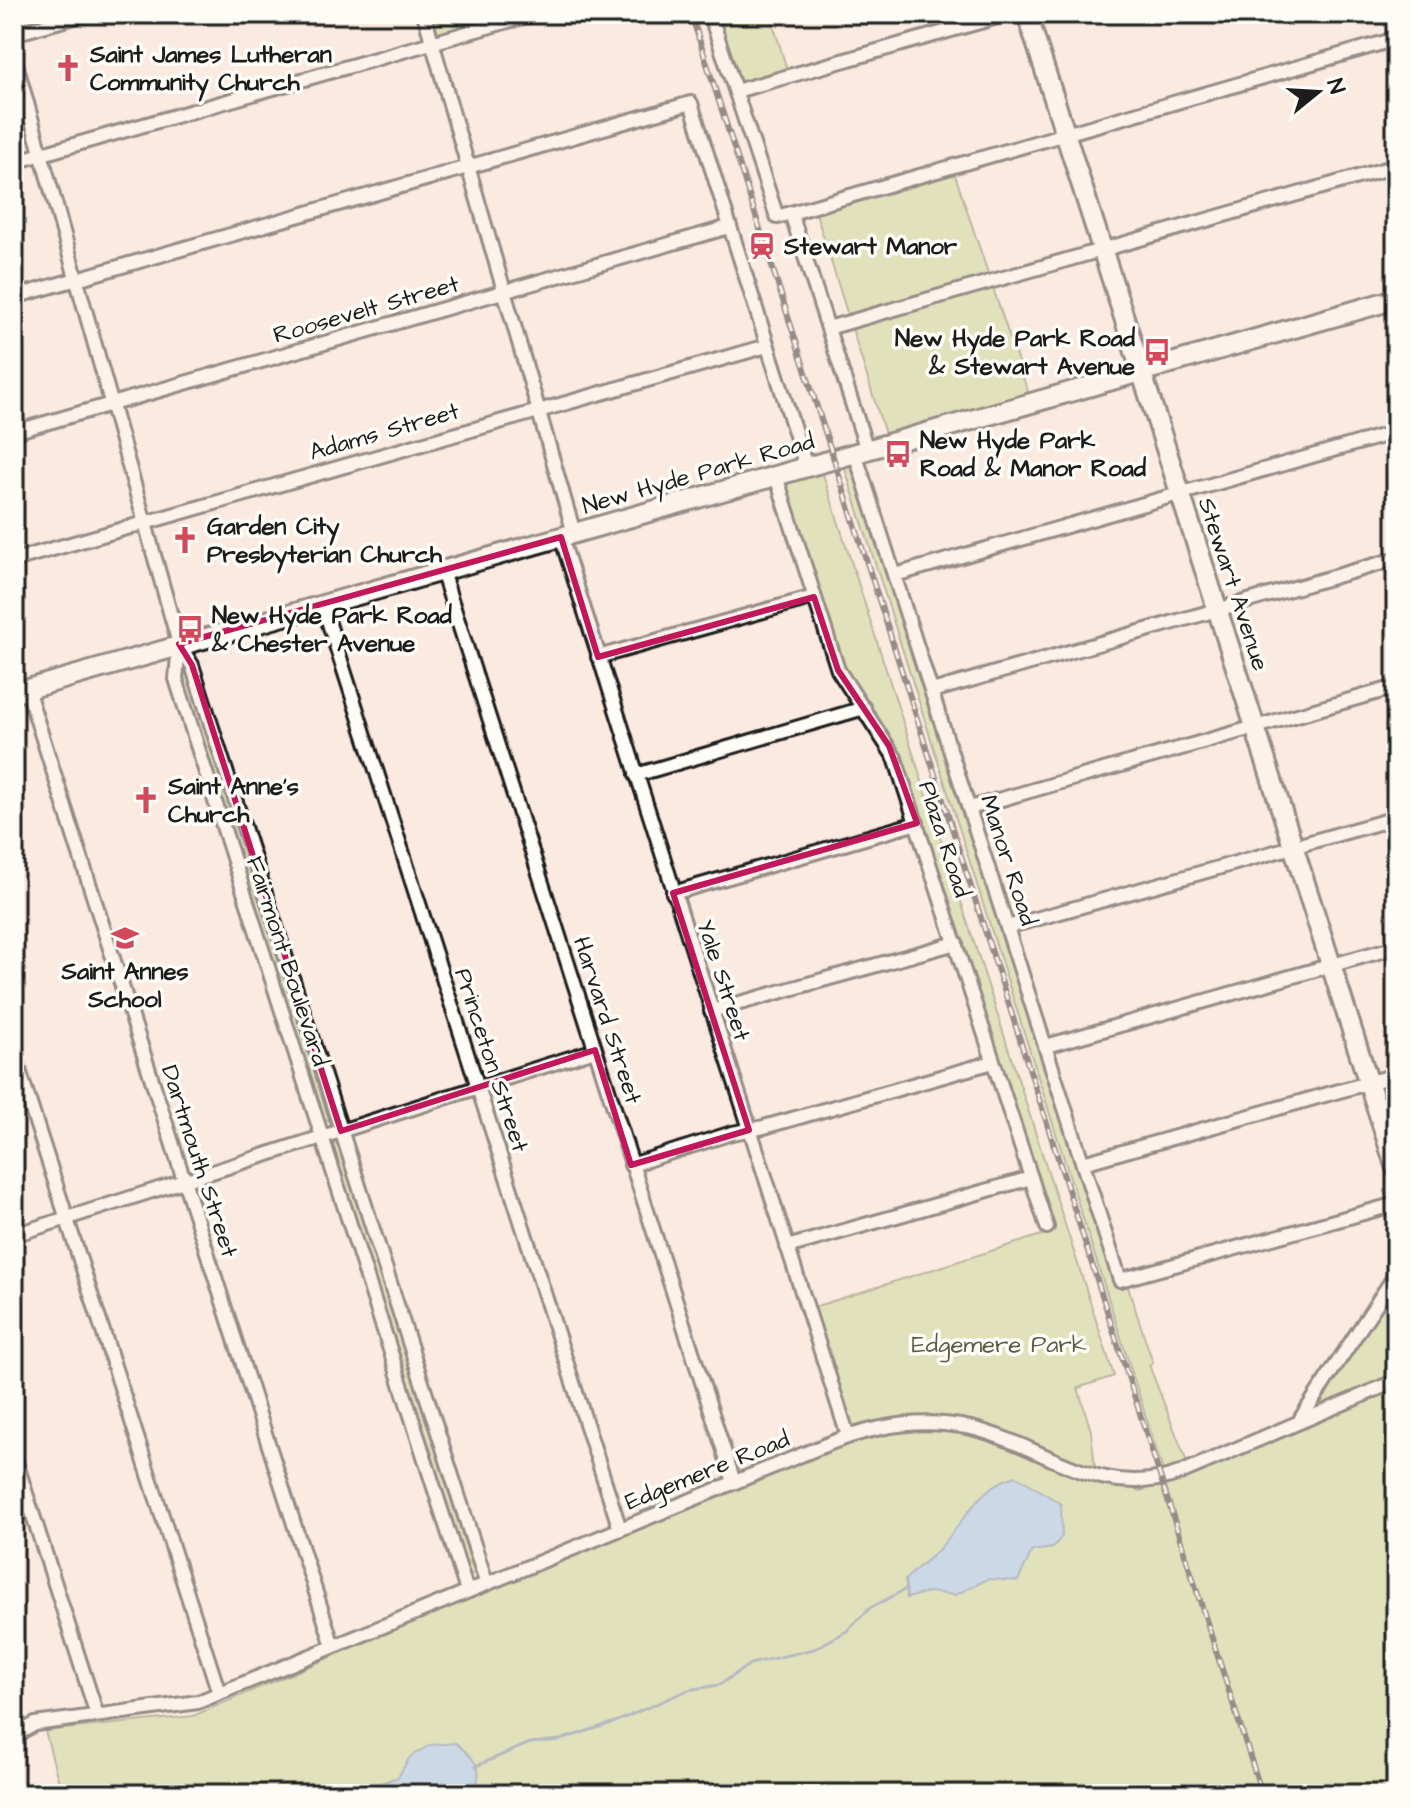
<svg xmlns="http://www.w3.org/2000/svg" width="1410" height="1808" font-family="'Architects Daughter',sans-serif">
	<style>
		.green { fill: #c1d98f; stroke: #6e7a56; stroke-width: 2 }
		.water { fill: #91c3ed; stroke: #628099; stroke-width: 2 }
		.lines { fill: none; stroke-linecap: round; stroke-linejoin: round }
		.stream { stroke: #628099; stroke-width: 3 }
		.minor-casing { stroke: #1c1c1c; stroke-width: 18 }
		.secondary-casing { stroke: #1c1c1c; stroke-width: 24 }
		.minor { stroke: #fdfcf7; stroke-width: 12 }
		.secondary { stroke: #fdfcf7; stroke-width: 18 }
		.rail-casing { stroke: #1c1c1c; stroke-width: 6 }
		.rail { stroke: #fdfcf7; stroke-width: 3; stroke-dasharray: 9; stroke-linecap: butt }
		.marked { fill: none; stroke: #c2185b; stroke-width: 6; stroke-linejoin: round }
		.labels { text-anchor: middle; stroke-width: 7; stroke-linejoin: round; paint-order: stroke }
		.poi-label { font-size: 24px; font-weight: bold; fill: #1c1c1c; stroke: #fdfcf7; text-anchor: start }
		.street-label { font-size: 24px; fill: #1c1c1c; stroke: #fdfcf7 }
		.park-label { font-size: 24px; fill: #565e44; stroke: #fdfcf7 }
	</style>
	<rect width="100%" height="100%" fill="#fbeae0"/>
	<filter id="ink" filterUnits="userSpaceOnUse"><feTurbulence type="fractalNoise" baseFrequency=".0125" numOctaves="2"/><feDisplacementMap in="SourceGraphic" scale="16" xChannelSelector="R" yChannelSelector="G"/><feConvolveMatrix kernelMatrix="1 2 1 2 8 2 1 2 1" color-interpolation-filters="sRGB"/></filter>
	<g filter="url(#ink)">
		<g class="green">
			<polygon points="428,14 514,14 434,37"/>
			<polygon points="759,14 770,14 788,73 730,90 711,29"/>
			<polygon points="953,169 1029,395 885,434 815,210"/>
			<polygon points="854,455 1153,1363 1149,1365 1190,1470 1301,1420 1396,1279 1396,1326 1388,1329 1392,1343 1396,1343 1396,1794 62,1794 45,1731 193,1716 848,1436 811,1308 1051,1232 891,747 841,674 775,479 820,465 1114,1376 1078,1388 1091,1431 1096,1477 1140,1491 1167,1483 842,459"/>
			<polygon points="183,662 187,666 332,1117 328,1121 322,1119 178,667"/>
			<polygon points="333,1142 340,1146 475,1575 468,1572 331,1147"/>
		</g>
		<g class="water">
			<path d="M1017 1476 1061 1504 1062 1536 1053 1548 1032 1551 1018 1581 988 1579 955 1595 928 1592 907 1598 905 1580C915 1569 927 1561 937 1551 964 1524 977 1485 1017 1476Z"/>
			<path d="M456 1743C475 1760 488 1771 470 1794H349L398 1777 410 1757 430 1745Z"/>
		</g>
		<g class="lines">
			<polyline class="stream" points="476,1766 530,1743 560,1740 615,1722 688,1690 719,1685 750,1664 814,1649 847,1631 870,1608 906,1589"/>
			<g class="minor-casing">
				<g id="minor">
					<polyline points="424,14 574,533"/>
					<polyline points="710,14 777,217 1396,39"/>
					<polyline points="14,34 85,14"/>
					<polyline points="14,57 179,644 192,665 486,1582"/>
					<polyline points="736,91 1008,14"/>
					<polyline points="14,162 533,14"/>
					<polyline points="791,213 867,450"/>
					<polyline points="14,297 691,103 806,467"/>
					<polyline points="828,328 1396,166"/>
					<polyline points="14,432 729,227"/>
					<polyline points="855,453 1120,1280 1396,1204"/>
					<polyline points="776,476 838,670 895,758 1047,1227"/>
					<polyline points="561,537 848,1436"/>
					<polyline points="14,560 767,346"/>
					<polyline points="442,571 734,1482"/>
					<polyline points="895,575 1396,432"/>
					<polyline points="323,605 620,1529"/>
					<polyline points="179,644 176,679 467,1591"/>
					<polyline points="598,657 814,597"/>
					<polyline points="27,689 333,1646"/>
					<polyline points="932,691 1396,559"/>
					<polyline points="636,775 864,708"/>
					<polyline points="970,808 1396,687"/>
					<polyline points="673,893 917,823"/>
					<polyline points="1007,927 1396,818"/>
					<polyline points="711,1011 956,943"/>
					<polyline points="1046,1046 1396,947"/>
					<polyline points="14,1054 219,1693"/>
					<polyline points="1083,1163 1396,1075"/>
					<polyline points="631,1165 732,1133 764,1127 993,1062"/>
					<polyline points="14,1235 595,1050"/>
					<polyline points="787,1247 1031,1178"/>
					<polyline points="1301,1418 1396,1274"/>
					<polyline points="14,1456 97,1715"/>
					<path d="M14 1736 35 1724 198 1702 828 1444C875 1425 922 1417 971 1428 1046 1446 1100 1502 1180 1473L1396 1381"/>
				</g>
			</g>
			<g class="secondary-casing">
				<g id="secondary">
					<polyline points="1027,14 1396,1168"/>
					<polyline points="14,693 1396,299"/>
				</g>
			</g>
			<use href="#minor" class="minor"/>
			<use href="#secondary" class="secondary"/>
			<g class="rail-casing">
				<polyline id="rail" points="691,14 1262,1794"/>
			</g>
			<use href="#rail" class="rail"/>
		</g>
	</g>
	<path d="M0 0H1410V1808H0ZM561 537 598 657 814 597 838 670 889 746 917 823 673 893 749 1130 631 1165 595 1050 341 1131 192 665 179 644Z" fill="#fbeae0" fill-opacity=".55" fill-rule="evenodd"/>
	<path class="marked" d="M561 537 598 657 814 597 838 670 889 746 917 823 673 893 749 1130 631 1165 595 1050 341 1131 192 665 179 644Z"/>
	<defs>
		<g id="church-bare" transform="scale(2.16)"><path d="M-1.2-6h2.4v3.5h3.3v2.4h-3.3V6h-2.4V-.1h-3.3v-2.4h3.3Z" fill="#d1495b" stroke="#fdfcf7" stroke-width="2.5" paint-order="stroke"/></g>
		<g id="station-bare" transform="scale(2.16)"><path d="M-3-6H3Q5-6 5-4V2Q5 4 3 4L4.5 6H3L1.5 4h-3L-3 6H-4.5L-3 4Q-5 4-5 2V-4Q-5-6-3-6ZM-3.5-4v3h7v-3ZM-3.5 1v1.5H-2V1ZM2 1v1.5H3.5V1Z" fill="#d1495b" stroke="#fdfcf7" stroke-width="2.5" paint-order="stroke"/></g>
		<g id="bus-bare" transform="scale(2.16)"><path d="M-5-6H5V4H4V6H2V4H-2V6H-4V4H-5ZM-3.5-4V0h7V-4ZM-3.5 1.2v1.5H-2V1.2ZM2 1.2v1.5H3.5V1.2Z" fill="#d1495b" stroke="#fdfcf7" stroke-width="2.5" paint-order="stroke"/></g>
		<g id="school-bare" transform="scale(2.16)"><path d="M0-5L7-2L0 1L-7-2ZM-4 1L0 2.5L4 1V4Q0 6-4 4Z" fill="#d1495b" stroke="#fdfcf7" stroke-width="2.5" paint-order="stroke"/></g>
	</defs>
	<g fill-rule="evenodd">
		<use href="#church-bare" x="68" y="68"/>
		<use href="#station-bare" x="762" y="246"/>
		<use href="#bus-bare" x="1157" y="352"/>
		<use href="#bus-bare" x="898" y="454"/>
		<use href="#church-bare" x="185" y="540"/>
		<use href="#bus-bare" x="190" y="629"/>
		<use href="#church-bare" x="146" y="800"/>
		<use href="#school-bare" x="125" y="938"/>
	</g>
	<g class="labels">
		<g class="poi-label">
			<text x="90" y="62">Saint James Lutheran<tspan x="90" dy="28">Community Church</tspan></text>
			<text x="784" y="254">Stewart Manor</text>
			<text x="1135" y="346" text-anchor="end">New Hyde Park Road<tspan x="1135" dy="28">&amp; Stewart Avenue</tspan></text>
			<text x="920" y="448">New Hyde Park<tspan x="920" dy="28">Road &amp; Manor Road</tspan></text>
			<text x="207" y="534">Garden City<tspan x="207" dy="28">Presbyterian Church</tspan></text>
			<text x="212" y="623">New Hyde Park Road<tspan x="212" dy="28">&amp; Chester Avenue</tspan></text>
			<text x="168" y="794">Saint Anne's<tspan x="168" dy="28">Church</tspan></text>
			<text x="125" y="979" text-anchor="middle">Saint Annes<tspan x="125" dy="28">School</tspan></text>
		</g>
		<g class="street-label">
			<text transform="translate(366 309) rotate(-16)" y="8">Roosevelt Street</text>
			<text transform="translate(384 431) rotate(-16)" y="8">Adams Street</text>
			<text transform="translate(698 473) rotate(-16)" y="8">New Hyde Park Road</text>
			<text transform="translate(1234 584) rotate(72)" y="8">Stewart Avenue</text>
			<text transform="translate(945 839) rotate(72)" y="8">Plaza Road</text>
			<text transform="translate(1009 860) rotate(72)" y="8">Manor Road</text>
			<text transform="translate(288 961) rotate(72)" y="8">Fairmont Boulevard</text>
			<text transform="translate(724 980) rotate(72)" y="8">Yale Street</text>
			<text transform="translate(608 1020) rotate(72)" y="8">Harvard Street</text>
			<text transform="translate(492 1060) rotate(72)" y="8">Princeton Street</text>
			<text transform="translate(200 1161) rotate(72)" y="8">Dartmouth Street</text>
			<text transform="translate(707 1470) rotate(-22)" y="8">Edgemere Road</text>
		</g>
		<g class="park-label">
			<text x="999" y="1352">Edgemere Park</text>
		</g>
	</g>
	<rect width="1410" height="1808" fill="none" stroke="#fdfcf7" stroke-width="48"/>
	<rect x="24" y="24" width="1362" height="1760" fill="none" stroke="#1c1c1c" stroke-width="3" filter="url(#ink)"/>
	<g transform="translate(1318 92) rotate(72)" stroke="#fdfcf7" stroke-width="6" paint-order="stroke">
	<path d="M0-6L14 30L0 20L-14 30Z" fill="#1c1c1c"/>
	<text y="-12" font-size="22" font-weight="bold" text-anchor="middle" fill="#1c1c1c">N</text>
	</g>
</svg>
